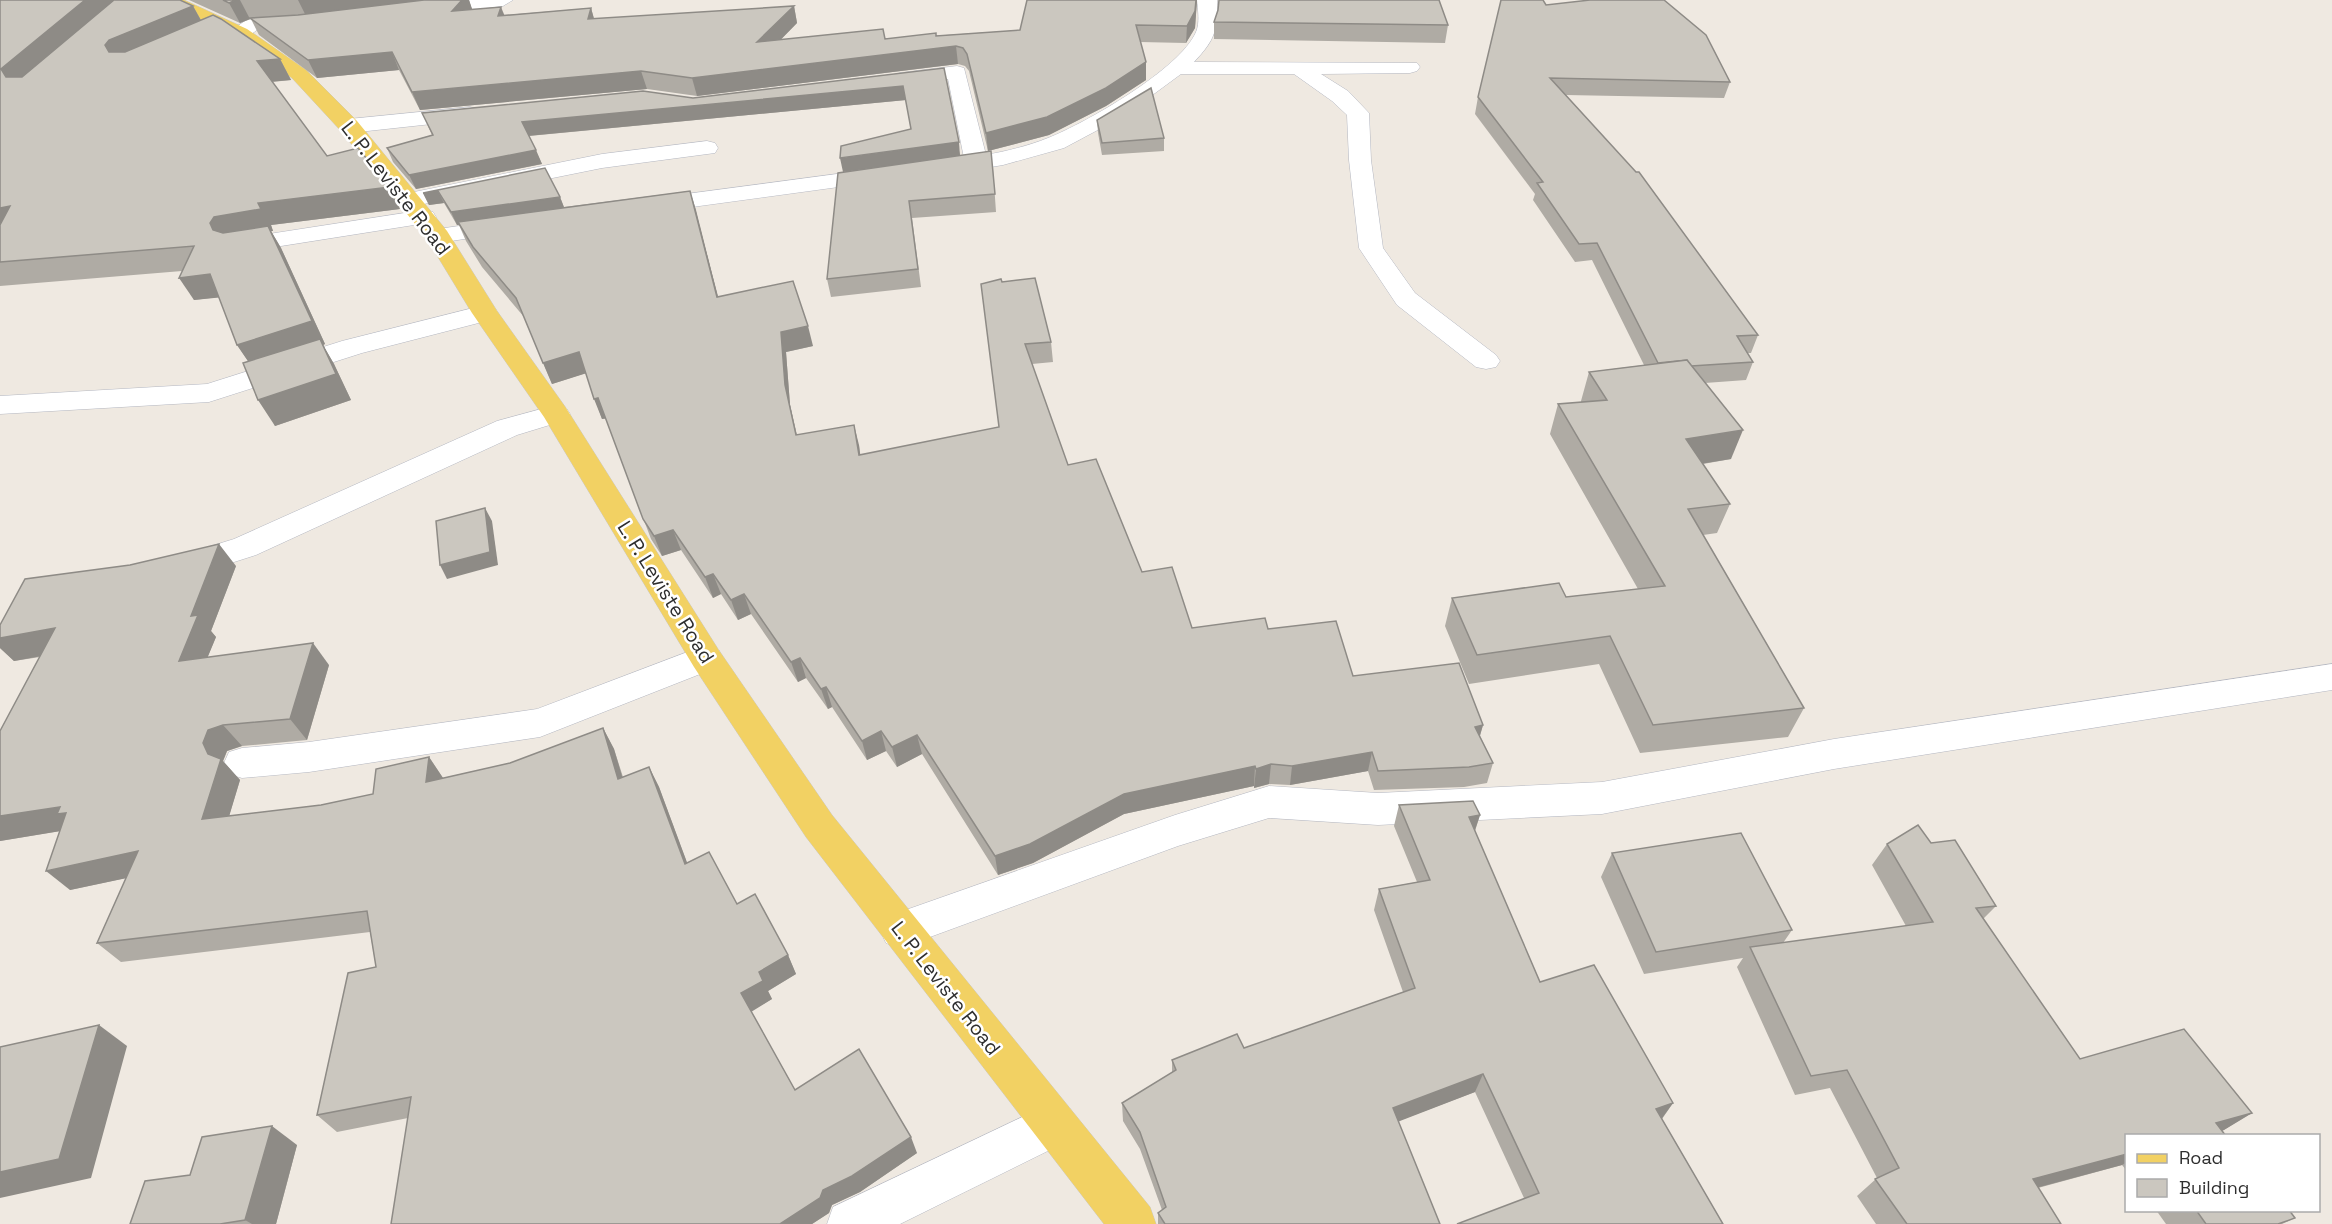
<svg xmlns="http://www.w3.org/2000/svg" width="2332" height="1224" font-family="'Space Grotesk',sans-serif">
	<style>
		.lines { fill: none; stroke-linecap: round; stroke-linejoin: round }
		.minor-casing { stroke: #b4b7c1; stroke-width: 1 }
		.major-casing { stroke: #c9c9c9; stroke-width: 1 }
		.minor { fill: #fff; fill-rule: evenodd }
		.major { fill: #f2d163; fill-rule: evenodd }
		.wall { fill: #afaba4 }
		.shaded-wall { fill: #8e8b86 }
		.building { fill: #cbc7bf; stroke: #8e8b86; stroke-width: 1.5 }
		.labels { text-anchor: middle; stroke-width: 5; stroke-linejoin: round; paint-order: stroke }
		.street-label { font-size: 20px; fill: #2e2e2e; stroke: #fff }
	</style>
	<rect width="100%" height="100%" fill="#efe9e1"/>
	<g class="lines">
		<g class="minor-casing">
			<g id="minor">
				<polygon points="277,0 300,0 247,37 233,37 230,33 233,29"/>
				<polygon points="454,0 513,0 503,6 427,15 417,9 427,3"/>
				<path d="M1197 0H1217C1218 30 1215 40 1194 62L1417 63 1420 67 1417 71 1410 73 1321 74 1348 91 1369 113 1371 160 1383 248 1415 293 1496 355 1500 361 1496 367 1486 369 1476 367 1397 305 1359 248 1349 160 1347 115 1332 101 1294 74H1181L1124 116 1064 148 1003 165 949 174 941 172 937 167 941 162 964 158 948 79 900 85 893 83 889 79 893 75 900 73 957 66 964 68 986 155C1007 151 1028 146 1048 138 1086 123 1180 69 1196 32 1200 23 1198 10 1197 0Z"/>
				<polygon points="470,107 478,109 481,114 478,119 349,133 341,131 338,126 341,121 349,119"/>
				<polygon points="707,141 715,143 718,148 715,153 602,168 409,207 401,205 397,200 401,195 409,193 602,154"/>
				<polygon points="882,168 890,170 894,175 890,180 648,213 640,211 636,206 640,201 648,199"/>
				<polygon points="424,210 433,212 436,217 433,222 237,253 228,251 225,246 228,241 237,239"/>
				<polygon points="508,219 517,221 520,226 517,231 438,243 429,241 426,236 429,231 438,229"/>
				<polygon points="485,305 494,307 498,313 494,319 362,353 209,402 0,414 0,396 207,384 342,341"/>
				<polygon points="556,405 566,408 570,414 566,420 517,435 256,555 184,578 173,574 168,566 173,558 234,539 497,421"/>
				<polygon points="706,645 718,649 723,658 718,667 540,737 309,772 242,778 229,774 224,763 229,752 242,748 309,742 537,709"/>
				<polygon points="2332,664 2332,690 1834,769 1602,814 1378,825 1269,818 1178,846 900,948 886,943 880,930 886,917 900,912 1175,815 1269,786 1378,793 1602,782 1834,739"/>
				<polygon points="1054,1102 1070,1108 1076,1124 1070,1140 900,1224 827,1224 833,1207"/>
			</g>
		</g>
		<g class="major-casing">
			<polygon id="major" points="158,0 184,0 247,29 306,70 357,121 447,231 497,311 566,408 718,649 832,815 1150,1207 1156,1224 1104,1224 806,837 694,667 544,417 472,313 427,239 341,131 292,78 233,37 161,4"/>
		</g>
		<use href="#minor" class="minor"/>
		<use href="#major" class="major"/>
	</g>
	<g class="wall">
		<polygon points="0,0 193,6 201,20 280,59 291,80 272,82 327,156 400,209 271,225 273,231 271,231 281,248 325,344 323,345 334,364 351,400 275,426 248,361 237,345 219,297 194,300 182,271 0,286"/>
		<polygon points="189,0 469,0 472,9 504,15 591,8 594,19 794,6 797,23 780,40 885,39 1020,30 1197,0 1195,28 1186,43 1140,42 1146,62 1146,80 1106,106 1049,135 988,151 969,71 965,66 958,64 697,96 647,89 420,110 399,70 317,78 259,35 251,19 240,23"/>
		<polygon points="1546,5 1730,82 1724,98 1566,95 1758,335 1751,353 1747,353 1753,362 1746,380 1705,383 1731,459 1703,464 1730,504 1717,533 1703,535 1804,708 1788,737 1640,753 1599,664 1469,684 1445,626 1452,598 1566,597 1638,589 1550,434 1558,404 1581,402 1581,401 1589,372 1644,365 1592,260 1575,262 1533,200 1535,194 1475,114 1478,97"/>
		<polygon points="1218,10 1448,25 1445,43 1214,39 1214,22"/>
		<polygon points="944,68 960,156 993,169 996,212 912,218 921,287 831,297 827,279 916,162 906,100 529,136 542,164 416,189 393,162 387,148 432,135 422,113 693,98"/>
		<polygon points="1097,120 1164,138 1164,151 1102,155 1098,133"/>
		<polygon points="690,191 718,296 813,346 786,352 790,405 797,435 859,445 860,455 999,427 1002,282 1051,342 1053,362 1032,364 1068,465 1142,572 1192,628 1268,629 1353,676 1483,725 1480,736 1493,763 1487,783 1464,787 1374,790 1368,771 1290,785 1269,784 1254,788 1254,786 1124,814 1033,863 998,875 922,754 897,767 886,751 867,760 832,707 828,709 806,678 798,682 751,614 738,620 721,594 713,598 681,550 662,556 651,539 606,419 602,419 586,373 552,384 524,317 482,267 466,241 459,225 457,225 444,203 429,205 423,193 560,197 564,207"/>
		<polygon points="236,566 211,631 216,637 207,658 329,665 307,740 242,746 227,751 223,761 240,780 229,816 321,805 373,794 429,757 443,778 510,763 603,728 614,749 623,777 649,767 659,787 687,863 737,904 788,955 796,974 768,991 772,999 751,1011 795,1090 917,1153 860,1192 832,1205 829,1213 812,1224 391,1224 408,1118 337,1132 317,1115 376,967 370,932 121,962 97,943 126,878 70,890 60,831 0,841 40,657 14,661 0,648 0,625"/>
		<polygon points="1399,805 1480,815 1475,831 1540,982 1673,1103 1662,1119 1723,1224 1524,1198 1475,1092 1398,1121 1440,1224 1158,1224 1158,1213 1162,1210 1140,1149 1123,1121 1122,1103 1172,1073 1172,1060 1244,1048 1403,992 1374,910 1379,889 1417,882 1394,826"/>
		<polygon points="1931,843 1996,906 1983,919 2080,1059 2252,1113 2222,1131 2127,1136 2127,1171 2122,1165 2038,1188 2061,1224 1876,1224 1857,1196 1877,1178 1830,1088 1795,1095 1737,967 1743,958 1644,974 1601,877 1612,853 1792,930 1783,943 1906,926 1872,865 1887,844"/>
		<polygon points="297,1145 276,1224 130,1224 190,1175"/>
		<polygon points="2156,1210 2289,1210 2295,1218 2282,1224 2166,1224"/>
	</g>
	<g class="shaded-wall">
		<polygon points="85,0 121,0 20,98 1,69"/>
		<polygon points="236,0 240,0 250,19 240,23 229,3"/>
		<polygon points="298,0 436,0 306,16"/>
		<polygon points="462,0 469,0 473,12 452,11"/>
		<polygon points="1196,0 1197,0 1195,28 1186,43 1187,26"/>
		<polygon points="193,6 204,26 117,66 105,45 109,40"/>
		<polygon points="794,6 797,23 761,60 757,42"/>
		<polygon points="501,7 508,24 498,16"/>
		<polygon points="591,8 596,26 588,19"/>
		<polygon points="956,46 958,64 697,96 692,78"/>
		<polygon points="392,52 399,70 317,78 308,60"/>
		<polygon points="280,59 291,80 268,82 257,61"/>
		<polygon points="1146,62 1146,80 1106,106 1049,135 988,151 986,133"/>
		<polygon points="641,71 647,89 420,110 412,92"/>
		<polygon points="903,86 906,100 527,136 522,122"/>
		<polygon points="959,142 960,156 843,172 840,158"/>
		<polygon points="536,150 542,164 416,189 409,175"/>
		<polygon points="390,187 400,209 271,225 273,231 271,231 281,248 325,344 323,345 334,364 351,400 275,426 258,400 252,367 237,345 228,239 213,230 210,223 214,217 258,203"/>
		<polygon points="438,191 444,203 429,205 423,193"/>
		<polygon points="690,191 696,210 723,317 717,297"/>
		<polygon points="560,197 565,210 457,225 451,212"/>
		<polygon points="10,206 0,232 0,208"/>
		<polygon points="210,274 224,297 194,300 179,278"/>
		<polygon points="808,326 813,346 786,352 790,405 801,455 785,385 781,332"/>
		<polygon points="579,352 587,373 552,384 543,363"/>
		<polygon points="598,398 606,418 602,419 594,399"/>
		<polygon points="854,425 859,445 863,476 859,455"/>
		<polygon points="1743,430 1731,459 1675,468 1686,439"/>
		<polygon points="485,508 492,521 498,565 447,579 440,565"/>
		<polygon points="673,530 681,550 662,556 654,536"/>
		<polygon points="219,544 236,566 211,631 216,637 197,683 179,661 191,616"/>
		<polygon points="713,574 721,594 713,598 705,577"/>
		<polygon points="744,594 751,614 738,620 731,600"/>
		<polygon points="55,628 75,650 14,661 0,648 0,638"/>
		<polygon points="313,643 329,665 307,740 290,719"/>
		<polygon points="800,658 806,678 798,682 791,662"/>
		<polygon points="826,687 832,707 828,709 821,689"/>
		<polygon points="223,725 242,746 227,751 223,761 240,780 222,840 202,819 203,743 208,730"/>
		<polygon points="1483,725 1477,745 1475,727"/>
		<polygon points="603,728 614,749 629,800 618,779"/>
		<polygon points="881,731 886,751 867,760 862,741"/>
		<polygon points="917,735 922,754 897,767 892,747"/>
		<polygon points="1372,752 1368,771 1290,785 1292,766"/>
		<polygon points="429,757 443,778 426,782"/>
		<polygon points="1271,764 1269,784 1254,788 1256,769"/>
		<polygon points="1255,766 1254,786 1124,814 1033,863 998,875 995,856 1124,794"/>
		<polygon points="649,767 659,787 695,884 685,864"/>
		<polygon points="60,807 88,833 73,829 0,841 0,816"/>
		<polygon points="1480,815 1473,836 1469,817"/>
		<polygon points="138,851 160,871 70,890 46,871"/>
		<polygon points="788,955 796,974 768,991 772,999 751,1012 741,993 759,972"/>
		<polygon points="99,1025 127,1046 91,1178 0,1198 0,1172"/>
		<polygon points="1483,1074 1475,1092 1387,1126 1393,1108"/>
		<polygon points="1673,1103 1660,1121 1656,1109"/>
		<polygon points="2252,1113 2224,1130 2207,1136 2216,1123"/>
		<polygon points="272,1126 297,1145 276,1224 252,1224 245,1220"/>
		<polygon points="911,1137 917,1153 860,1192 832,1205 829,1213 812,1224 780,1224 823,1190"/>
		<polygon points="2127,1154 2127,1162 2122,1165 2010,1195 2033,1179"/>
	</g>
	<g class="building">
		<polygon points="0,0 85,0 1,69 6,77 22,77 114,0 180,0 193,6 109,40 105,45 109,52 125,52 213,15 221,19 280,59 257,61 327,156 358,148 390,187 258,203 261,209 214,217 210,223 213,230 223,233 268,226 312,321 237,345 210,274 179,278 194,246 0,262 0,225 10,206 0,208"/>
		<polygon points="223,0 236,0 229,3"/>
		<polygon points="424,0 462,0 452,11 501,7 498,16 591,8 588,19 794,6 757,42 883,29 885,39 936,33 936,36 1020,30 1027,0 1196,0 1195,11 1187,26 1136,25 1146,62 1106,88 1047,117 986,133 967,54 963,48 956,46 692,78 641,71 412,92 392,52 308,60 250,18 298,15"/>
		<polygon points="1219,0 1439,0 1448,25 1214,22 1218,10"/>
		<polygon points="1501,0 1543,0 1546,5 1590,0 1664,0 1706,35 1730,82 1550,78 1636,172 1639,172 1758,335 1737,336 1753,362 1691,366 1687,360 1658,363 1597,243 1579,244 1537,183 1543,182 1478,97"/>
		<polygon points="944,68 959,142 840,158 841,146 911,129 903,86 522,122 536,150 409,175 387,148 433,135 422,113 643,91 693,98"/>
		<polygon points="1151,88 1164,138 1102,143 1097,120"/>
		<polygon points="991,151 995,194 909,201 918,269 827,279 838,173"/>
		<polygon points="545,168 560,197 451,212 438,191 423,193"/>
		<polygon points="690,191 717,297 793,281 808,326 781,332 785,385 796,435 854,425 859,455 999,427 981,284 1001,279 1002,282 1035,278 1051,342 1025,344 1068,465 1096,459 1142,572 1172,567 1192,628 1265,618 1268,629 1336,621 1353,676 1459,663 1483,725 1475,727 1493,763 1469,767 1378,771 1372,752 1292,766 1271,764 1256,769 1255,766 1124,794 1030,844 995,856 917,735 892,747 881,731 862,741 826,687 821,689 800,658 791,662 744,594 731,600 713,574 705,577 673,530 654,536 643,519 598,398 594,399 579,352 543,363 516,298 473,247 458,222"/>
		<polygon points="320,339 336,374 258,400 243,363"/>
		<polygon points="1687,360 1743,430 1686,439 1730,504 1688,509 1804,708 1653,725 1610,636 1477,655 1452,598 1559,583 1566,597 1665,586 1558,404 1607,400 1589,372"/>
		<polygon points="485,508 490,552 440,565 436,521"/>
		<polygon points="219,544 191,616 198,615 179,661 313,643 290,719 223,725 208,730 203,743 208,754 221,759 202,819 321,805 373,794 376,769 429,757 426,782 510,763 603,728 618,779 649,767 685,864 709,852 737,904 755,894 788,955 759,972 763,981 741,993 795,1090 859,1049 911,1137 852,1176 823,1190 820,1198 780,1224 391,1224 411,1097 317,1115 348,973 376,967 367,911 97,943 138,851 46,871 66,813 57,814 60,807 0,816 0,731 55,628 0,638 0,625 25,579 130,565"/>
		<polygon points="1473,801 1480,815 1469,817 1540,982 1594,965 1673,1103 1656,1109 1723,1224 1457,1224 1539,1193 1483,1074 1393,1108 1440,1224 1165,1224 1158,1213 1166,1207 1140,1132 1122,1103 1176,1070 1172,1060 1237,1034 1244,1048 1415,988 1379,889 1430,880 1399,805"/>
		<polygon points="1918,825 1931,843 1955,840 1996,906 1976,908 2080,1059 2184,1029 2252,1113 2216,1123 2226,1136 2127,1136 2127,1154 2033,1179 2061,1224 1907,1224 1875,1179 1899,1168 1847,1070 1811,1076 1750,947 1933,922 1887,844"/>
		<polygon points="1741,833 1792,930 1656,952 1612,853"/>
		<polygon points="99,1025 59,1159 0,1172 0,1047"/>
		<polygon points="272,1126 245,1220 220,1224 130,1224 145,1181 190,1175 202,1137"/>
		<polygon points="2196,1210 2289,1210 2295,1218 2278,1224 2206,1224"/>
	</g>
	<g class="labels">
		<g class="street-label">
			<text transform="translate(396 188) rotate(52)" y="7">L. P. Leviste Road</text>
			<text transform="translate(666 592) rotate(58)" y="7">L. P. Leviste Road</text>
			<text transform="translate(946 988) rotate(52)" y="7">L. P. Leviste Road</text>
		</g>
	</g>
	<rect x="2125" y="1134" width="195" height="78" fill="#ffffff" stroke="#ababab" stroke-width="1.5"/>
	<rect x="2137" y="1154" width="30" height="9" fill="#f2d163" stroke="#ababab" stroke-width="1.5"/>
	<text x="2179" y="1164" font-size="18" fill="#2e2e2e">Road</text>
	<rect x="2137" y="1179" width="30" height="18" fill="#cbc7bf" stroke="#ababab" stroke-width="1.5"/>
	<text x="2179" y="1194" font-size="18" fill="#2e2e2e">Building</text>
</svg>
